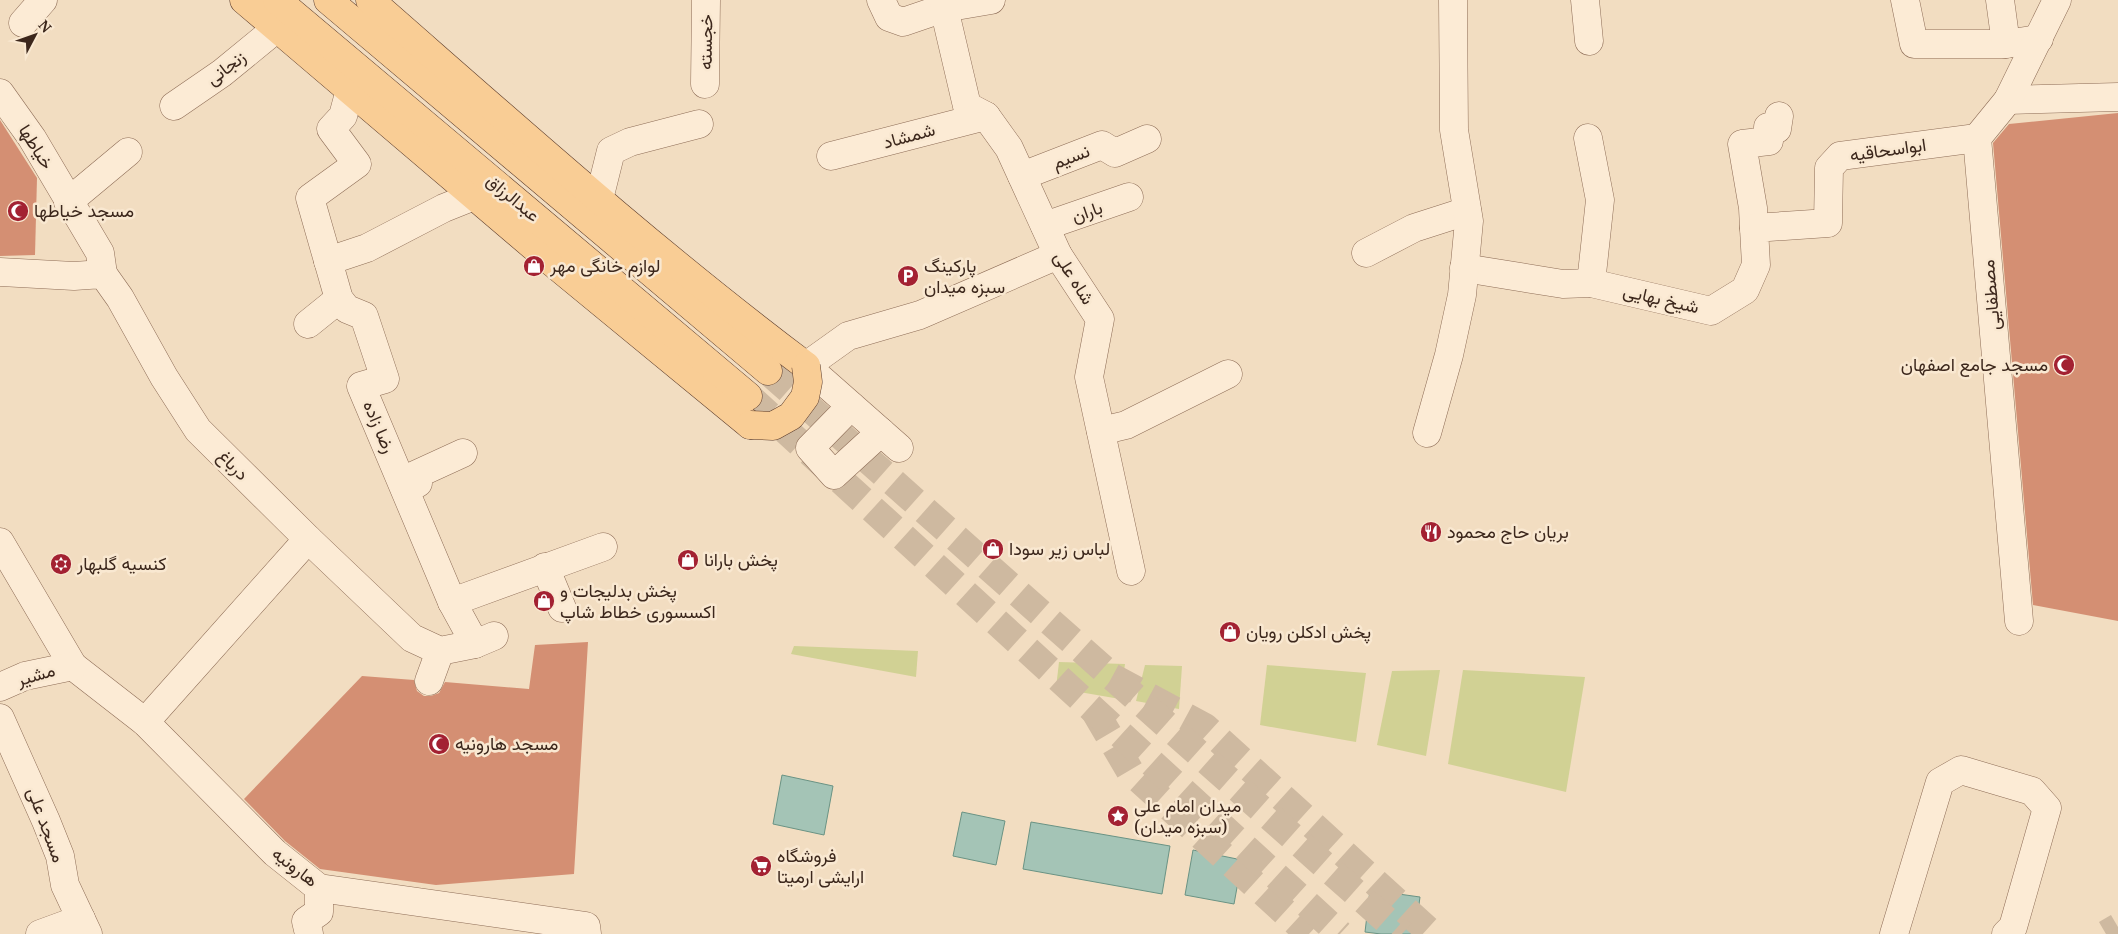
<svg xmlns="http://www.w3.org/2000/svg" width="2118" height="934" font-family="'Noto Serif',Vazirmatn,serif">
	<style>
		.green { fill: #d1d194 }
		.water { fill: #a4c4b6; stroke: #6a9384 }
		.building { fill: #d48f73 }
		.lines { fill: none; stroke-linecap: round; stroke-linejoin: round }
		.minor-tunnel { stroke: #ceb9a0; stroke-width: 28; stroke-dasharray: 28 14; stroke-linecap: butt }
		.major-tunnel { stroke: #ceb9a0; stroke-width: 28; stroke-dasharray: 28 14; stroke-linecap: butt }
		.minor-casing { stroke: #8e6d57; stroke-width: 29 }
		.major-casing { stroke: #5b3b2b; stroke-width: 29 }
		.minor { stroke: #fcebd5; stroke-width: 28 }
		.major { stroke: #f9cd95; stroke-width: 28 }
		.major-bridge-casing { stroke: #5b3b2b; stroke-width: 29; stroke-linecap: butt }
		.major-bridge { stroke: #f9cd95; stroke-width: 28 }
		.labels { text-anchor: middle; stroke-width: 5; stroke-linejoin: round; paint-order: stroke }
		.street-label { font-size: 18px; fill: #3c271c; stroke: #f9e8d1 }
		.poi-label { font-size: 18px; fill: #3c271c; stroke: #f9e8d1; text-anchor: start }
	</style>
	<rect width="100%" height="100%" fill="#f2ddc1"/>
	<g class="green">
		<polygon points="794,646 918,651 916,677 791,654"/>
		<polygon points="1059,662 1125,664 1120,699 1056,688"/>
		<polygon points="1145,665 1182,666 1179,709 1136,701"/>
		<polygon points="1267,665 1366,673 1356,742 1260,725"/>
		<polygon points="1440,670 1426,756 1377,745 1392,671"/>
		<polygon points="1463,670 1585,677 1566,792 1448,764"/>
	</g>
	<g class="water">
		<polygon points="782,775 833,786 824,835 773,824"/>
		<polygon points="962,812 1005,821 996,865 953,856"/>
		<polygon points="1031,822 1170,846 1162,894 1023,869"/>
		<polygon points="1193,850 1242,860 1234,904 1185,895"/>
		<polygon points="1370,890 1420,897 1415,934 1381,934 1365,932"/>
	</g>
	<g class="building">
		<polygon points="2118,113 2118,621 2033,605 1993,143 2009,124"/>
		<polygon points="0,120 37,178 35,255 0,256"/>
		<polygon points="588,642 574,874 436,885 320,869 285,841 244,799 362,676 414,680 417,691 424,696 431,696 439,693 445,682 529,689 535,645"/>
	</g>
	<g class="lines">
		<g class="minor-tunnel">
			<polyline points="1112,677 1205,727 1432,934"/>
			<polyline points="1094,710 1130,771 1309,934"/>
		</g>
		<g class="major-tunnel">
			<polyline points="768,371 1402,934"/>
			<polyline points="748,396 1340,934"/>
			<polyline points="2106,934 2118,927"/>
		</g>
		<g class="minor-casing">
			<g id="minor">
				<polyline points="881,0 889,17 903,22 944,8 991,0"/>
				<polyline points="1585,0 1589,41"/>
				<polyline points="1905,0 1914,44 2006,44 2039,39"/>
				<polyline points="2000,0 2006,44"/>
				<polyline points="944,8 967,106 986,116 1009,148 1058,255 1100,319 1089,377 1131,571"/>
				<polyline points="23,23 43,0"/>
				<polyline points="705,84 706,0"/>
				<polyline points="350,90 343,116 331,129 357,164 310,198 339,299 347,309 364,316 385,379 361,386 452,602 475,644"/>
				<polyline points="0,93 32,138 100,253 103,274"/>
				<polyline points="2008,100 2118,97"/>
				<polyline points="174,106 222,73 277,28"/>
				<polyline points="1588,138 1600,200 1591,283"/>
				<polyline points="831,156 986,116"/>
				<polyline points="1022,176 1102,145 1115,153 1147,139"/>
				<polyline points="599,199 611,151 630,142 699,124"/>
				<polyline points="68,202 128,152"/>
				<polyline points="1045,226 1129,197"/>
				<polyline points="1754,228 1753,208 1742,144 1769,141 1768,127 1777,129 1779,116"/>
				<polyline points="1366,253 1414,228 1467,211"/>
				<polyline points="328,261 367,248 444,208 474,196"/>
				<polyline points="1464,268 1563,284 1591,283 1711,311 1745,290 1756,265 1754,228 1828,223 1829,168 1840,156 1977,138"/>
				<polyline points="0,272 74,276 103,274 120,298 164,377 198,430 308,539 412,638 440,651 475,644 494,636"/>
				<polyline points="308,324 339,299"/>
				<polyline points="851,406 810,448 834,475 881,432"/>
				<polyline points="1101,431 1126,425 1228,374"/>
				<polyline points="1427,433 1449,355 1462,295 1469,221 1454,130 1453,0"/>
				<polyline points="899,448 806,366 848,336 920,315 1058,255"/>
				<polyline points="405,489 418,483 415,475 463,453"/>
				<polyline points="0,542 73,666 145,722 275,853 319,888 586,926 587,934"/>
				<polyline points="545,567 562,608"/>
				<polyline points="452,602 603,547"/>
				<polyline points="2019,621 1977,138 2008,100 2057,0"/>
				<polyline points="429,681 440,651"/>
				<polyline points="0,687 25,676 73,666"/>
				<polyline points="0,718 46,821 60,856 65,885 88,934"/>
				<polyline points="145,722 308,539"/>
				<polyline points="40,934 81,919"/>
				<polyline points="309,934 306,921 319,912 319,888"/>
				<polyline points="1894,934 1940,782 1961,770 2032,791 2047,808 2013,927 2006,934"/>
			</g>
		</g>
		<g class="major-casing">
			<g id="major">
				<polyline points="244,0 553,263 750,425"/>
				<polyline points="277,0 748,396"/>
				<polyline points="328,0 768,371"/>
				<path d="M370 0C513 125 654 252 806 366"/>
			</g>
		</g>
		<use href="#minor" class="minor"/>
		<use href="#major" class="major"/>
		<g class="major-bridge-casing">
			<polyline id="major-bridge" points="750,425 773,426 791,416 805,397 808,382 806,366"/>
		</g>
		<use href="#major-bridge" class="major-bridge"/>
	</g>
	<defs>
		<g id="mosque-disc" transform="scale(1.125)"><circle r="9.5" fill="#a32132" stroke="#f9e8d1"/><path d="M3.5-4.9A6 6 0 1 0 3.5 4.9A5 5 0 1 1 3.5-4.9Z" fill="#fff"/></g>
		<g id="shop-disc" transform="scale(1.125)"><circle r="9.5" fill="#a32132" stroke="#f9e8d1"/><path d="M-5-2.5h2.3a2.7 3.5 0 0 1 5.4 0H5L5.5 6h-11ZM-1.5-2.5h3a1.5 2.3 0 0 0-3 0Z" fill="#fff"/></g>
		<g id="parking-disc" transform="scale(1.125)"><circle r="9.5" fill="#a32132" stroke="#f9e8d1"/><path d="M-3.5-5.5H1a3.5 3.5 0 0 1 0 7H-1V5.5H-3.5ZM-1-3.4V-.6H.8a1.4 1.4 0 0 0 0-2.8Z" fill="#fff"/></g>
		<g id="restaurant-disc" transform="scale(1.125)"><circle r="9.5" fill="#a32132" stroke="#f9e8d1"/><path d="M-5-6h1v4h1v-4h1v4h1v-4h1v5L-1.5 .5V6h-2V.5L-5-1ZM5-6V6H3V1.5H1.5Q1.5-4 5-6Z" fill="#fff"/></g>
		<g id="synagogue-disc" transform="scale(1.125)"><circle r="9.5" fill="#a32132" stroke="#f9e8d1"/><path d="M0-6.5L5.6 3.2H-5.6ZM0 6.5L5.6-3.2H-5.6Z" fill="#fff"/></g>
		<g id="sight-disc" transform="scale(1.125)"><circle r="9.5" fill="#a32132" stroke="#f9e8d1"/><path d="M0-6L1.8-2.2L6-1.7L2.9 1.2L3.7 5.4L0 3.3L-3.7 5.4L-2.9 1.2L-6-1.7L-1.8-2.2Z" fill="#fff"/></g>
		<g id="supermarket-disc" transform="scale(1.125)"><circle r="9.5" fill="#a32132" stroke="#f9e8d1"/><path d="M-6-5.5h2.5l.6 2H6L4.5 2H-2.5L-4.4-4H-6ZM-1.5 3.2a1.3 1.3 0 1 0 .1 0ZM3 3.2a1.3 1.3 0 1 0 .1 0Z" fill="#fff"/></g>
	</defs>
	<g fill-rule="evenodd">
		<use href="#mosque-disc" x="18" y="211"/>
		<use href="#shop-disc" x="534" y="266"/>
		<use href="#parking-disc" x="908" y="276"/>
		<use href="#mosque-disc" x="2064" y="365"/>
		<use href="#restaurant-disc" x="1431" y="532"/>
		<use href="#shop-disc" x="993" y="549"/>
		<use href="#shop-disc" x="688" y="560"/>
		<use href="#synagogue-disc" x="61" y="564"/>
		<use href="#shop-disc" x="544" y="601"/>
		<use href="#shop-disc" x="1230" y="632"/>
		<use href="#mosque-disc" x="439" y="744"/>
		<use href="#sight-disc" x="1118" y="816"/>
		<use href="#supermarket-disc" x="761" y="866"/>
	</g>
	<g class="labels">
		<g class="street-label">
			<text transform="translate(706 42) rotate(-89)" y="6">خجسته</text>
			<text transform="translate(226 68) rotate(-37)" y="6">زنجانی</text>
			<text transform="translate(909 136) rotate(-15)" y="6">شمشاد</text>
			<text transform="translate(36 147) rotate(58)" y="6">خیاطها</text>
			<text transform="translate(1888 150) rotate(-8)" y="6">ابواسحاقیه</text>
			<text transform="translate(1071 157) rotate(-21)" y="6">نسیم</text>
			<text transform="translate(513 198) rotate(40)" y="6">عبدالرزاق</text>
			<text transform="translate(1087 212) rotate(-19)" y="6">باران</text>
			<text transform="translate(1074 278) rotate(58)" y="6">شاه علی</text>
			<text transform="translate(1991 295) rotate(-95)" y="6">مصطفایی</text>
			<text transform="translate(1661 299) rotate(13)" y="6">شیخ بهایی</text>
			<text transform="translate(379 427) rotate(67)" y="6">رضا زاده</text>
			<text transform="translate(233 465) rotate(45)" y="6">درباغ</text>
			<text transform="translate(36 675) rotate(-16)" y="6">مشیر</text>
			<text transform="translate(46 825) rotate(70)" y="6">مسجد علی</text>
			<text transform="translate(295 867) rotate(38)" y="6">هارونیه</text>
		</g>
		<g class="poi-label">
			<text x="34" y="217">مسجد خیاطها</text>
			<text x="550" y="272">لوازم خانگی مهر</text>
			<text x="924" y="272">پارکینگ<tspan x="924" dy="21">سبزه میدان</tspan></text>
			<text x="2048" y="371" text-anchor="end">مسجد جامع اصفهان</text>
			<text x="1447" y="538">بریان حاج محمود</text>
			<text x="1009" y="555">لباس زیر سودا</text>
			<text x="704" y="566">پخش بارانا</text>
			<text x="77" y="570">کنسیه گلبهار</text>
			<text x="560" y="597">پخش بدلیجات و<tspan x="560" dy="21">اکسسوری خطاط شاپ</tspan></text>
			<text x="1246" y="638">پخش ادکلن رویان</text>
			<text x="455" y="750">مسجد هارونیه</text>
			<text x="1134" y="812">میدان امام علی<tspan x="1134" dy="21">(سبزه میدان)</tspan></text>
			<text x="777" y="862">فروشگاه<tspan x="777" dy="21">ارایشی ارمیتا</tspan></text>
		</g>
	</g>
	<g transform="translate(35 35) rotate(49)" stroke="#f9e8d1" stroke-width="4" paint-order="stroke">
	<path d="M0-4L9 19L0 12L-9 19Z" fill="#3c271c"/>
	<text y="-8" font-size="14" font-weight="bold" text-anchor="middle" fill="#3c271c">N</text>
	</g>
</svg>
